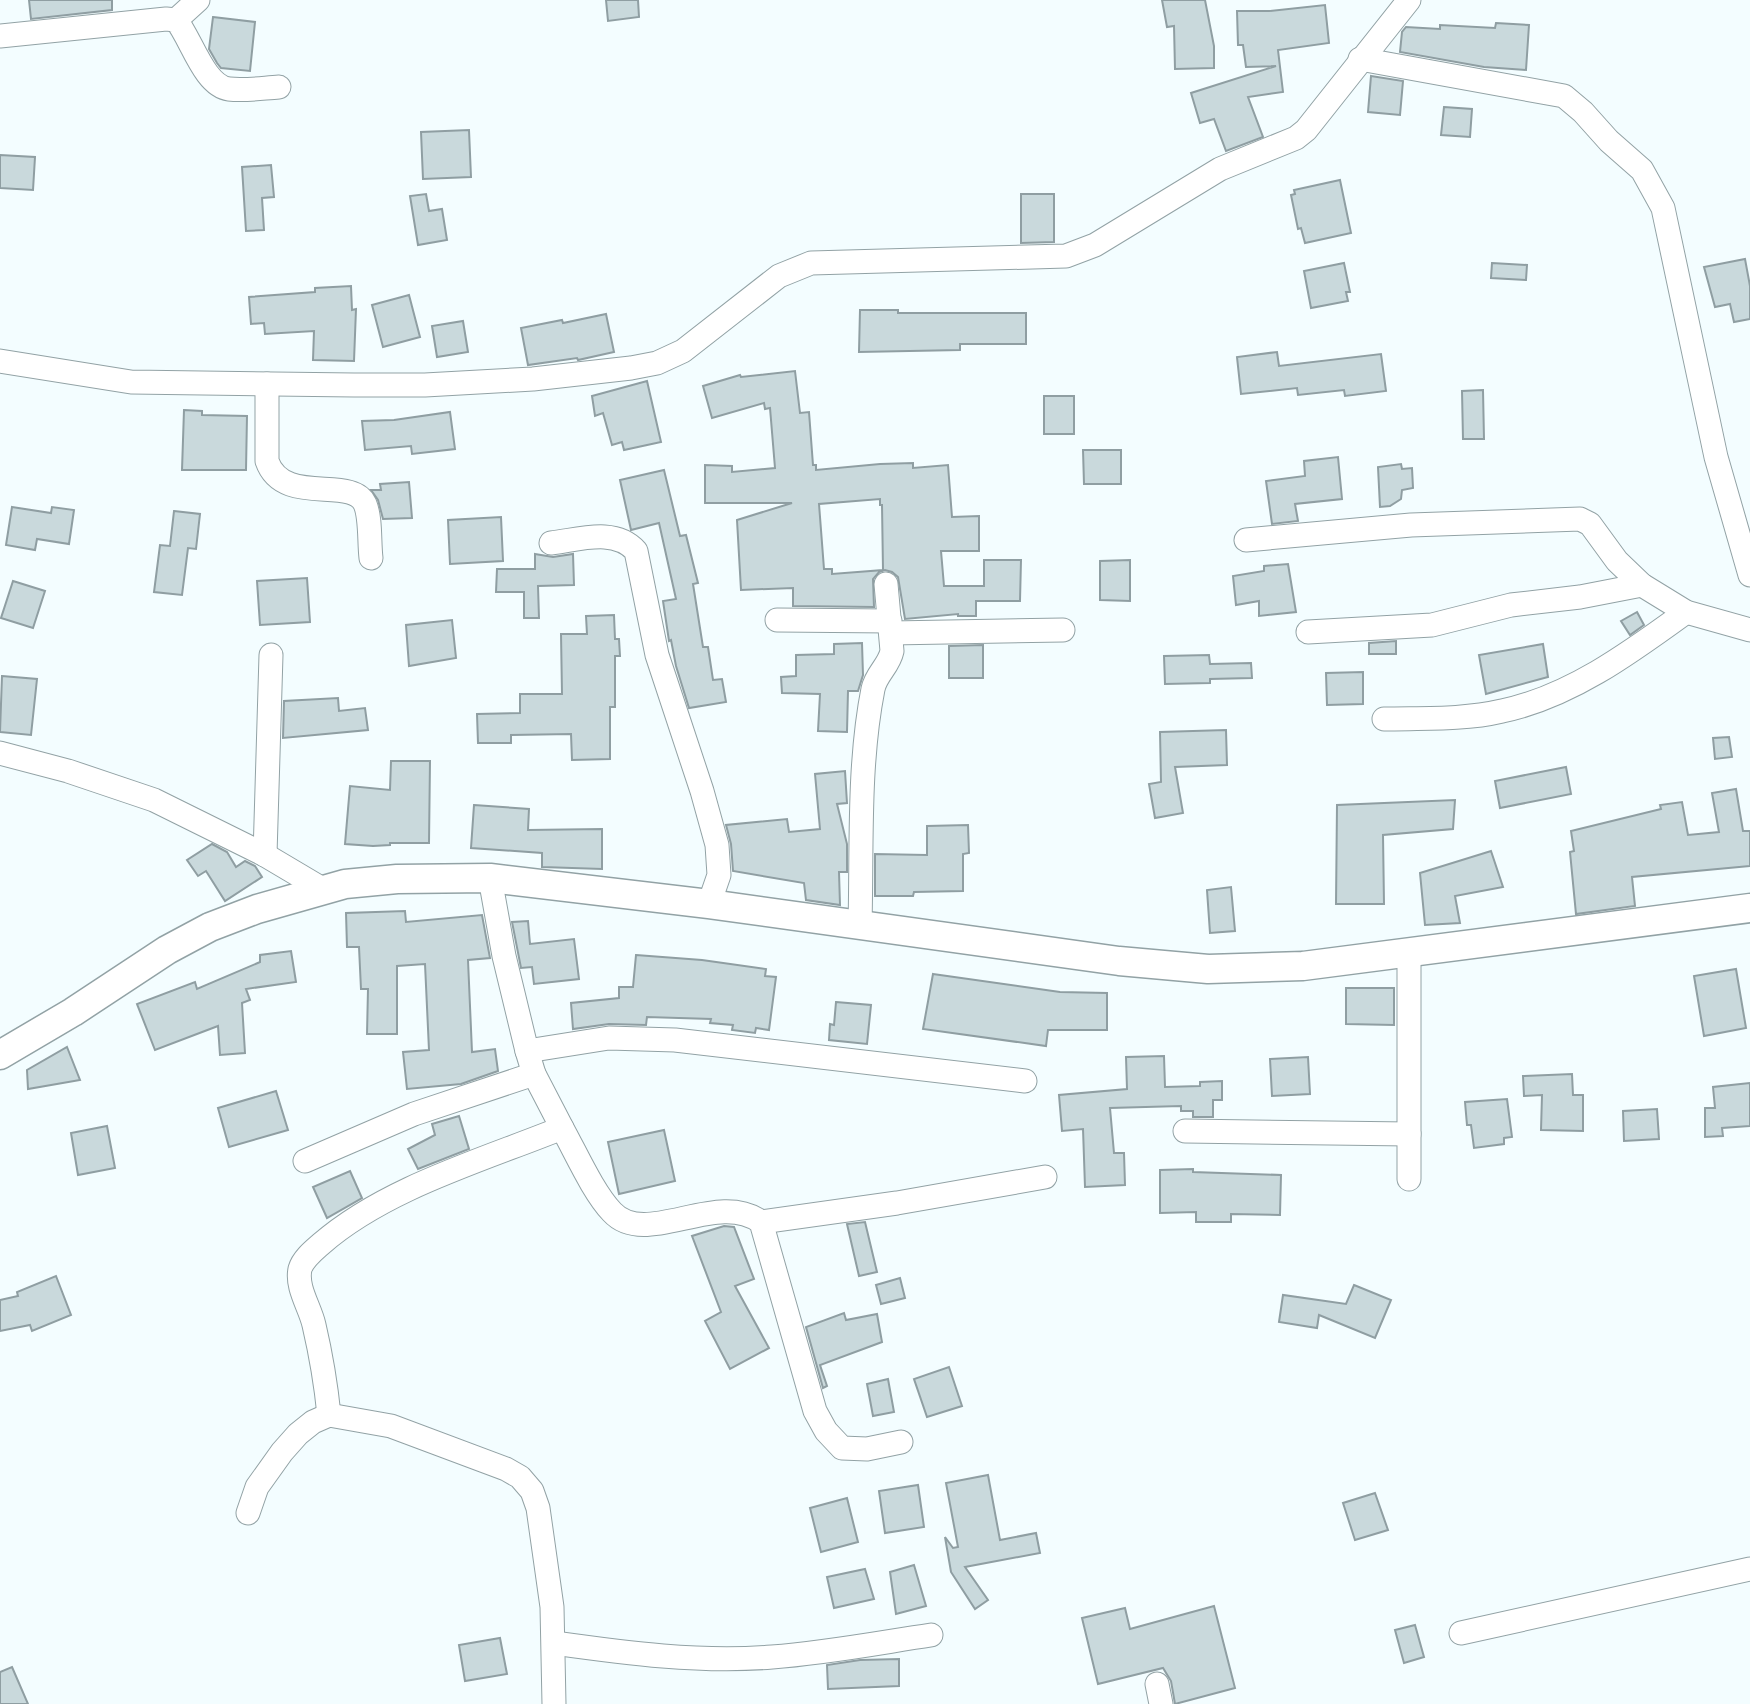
<svg xmlns="http://www.w3.org/2000/svg" width="1750" height="1704" font-family="Figtree,sans-serif">
	<style>
		.building { fill: #c9d9dc; stroke: #8f9ea2; stroke-width: 2; fill-rule: evenodd }
		.lines { fill: none; stroke-linecap: round; stroke-linejoin: round }
		.minor-casing { stroke: #92a2a5; stroke-width: 25 }
		.major-casing { stroke: #92a2a5; stroke-width: 31 }
		.minor { stroke: #fff; stroke-width: 23 }
		.major { stroke: #fff; stroke-width: 28 }
	</style>
	<rect width="100%" height="100%" fill="#f3fdff"/>
	<g class="building">
		<polygon points="29,0 112,0 112,10 31,19"/>
		<polygon points="606,0 638,0 639,17 608,21"/>
		<polygon points="1162,0 1205,0 1214,46 1214,68 1175,69 1174,26 1167,27"/>
		<polygon points="1325,5 1329,43 1278,50 1283,92 1248,97 1263,137 1226,151 1214,119 1200,123 1191,93 1276,66 1246,67 1243,45 1238,45 1237,11 1269,11"/>
		<polygon points="213,17 255,22 250,71 221,68 217,63 209,49"/>
		<polygon points="1496,23 1529,25 1526,70 1484,67 1400,52 1402,32 1406,27 1440,29 1440,25 1495,28"/>
		<polygon points="1371,76 1403,81 1400,115 1368,112"/>
		<polygon points="1444,107 1472,109 1470,137 1441,135"/>
		<polygon points="469,130 471,177 423,179 421,132"/>
		<polygon points="0,155 35,157 33,190 0,188"/>
		<polygon points="271,165 274,197 262,198 264,230 246,231 242,167"/>
		<polygon points="1340,180 1351,233 1305,243 1301,228 1298,229 1291,195 1295,194 1294,190"/>
		<polygon points="426,194 429,211 442,209 447,240 418,245 410,196"/>
		<polygon points="1021,194 1054,194 1054,242 1021,243"/>
		<polygon points="1745,259 1750,286 1750,319 1734,322 1730,304 1715,307 1704,267"/>
		<polygon points="1344,263 1350,292 1346,292 1348,301 1311,308 1304,271"/>
		<polygon points="1492,263 1527,265 1526,280 1491,278"/>
		<polygon points="351,286 352,310 356,309 354,361 313,360 314,331 265,334 264,323 251,324 249,297 315,292 315,288"/>
		<polygon points="409,295 420,337 383,347 372,305"/>
		<polygon points="860,310 898,310 898,313 1026,313 1026,344 960,344 960,350 859,352"/>
		<polygon points="606,314 614,352 578,360 577,358 528,365 521,328 562,320 563,323"/>
		<polygon points="463,321 468,352 437,357 432,326"/>
		<polygon points="1277,352 1279,366 1381,354 1386,391 1345,396 1344,390 1298,395 1297,388 1241,394 1237,357"/>
		<path d="M795 371 800 413 809 412 813 465H816V470L880 464 913 463V468L948 465 952 517 979 516V551H941L944 586H984V560H1021L1020 601H976V616H958V614L905 619 898 577 892 572 885 570 879 572 873 579 874 607 793 606V588L741 590 737 520 792 503H705V465L732 466V472L775 468 770 408 765 409 764 403 712 418 703 386 740 375 741 377ZM880 499V505H882L883 570 832 574V569H824L819 504Z"/>
		<polygon points="647,381 661,442 624,450 622,442 612,445 603,413 595,416 592,396"/>
		<polygon points="1483,390 1484,439 1463,439 1462,391"/>
		<rect x="1044" y="396" width="30" height="38"/>
		<polygon points="184,410 202,411 202,415 247,416 246,470 182,470"/>
		<polygon points="450,412 455,449 412,454 411,446 365,450 362,421 394,420"/>
		<polygon points="1083,450 1121,450 1121,484 1084,484"/>
		<polygon points="1338,457 1342,499 1295,504 1298,521 1272,524 1266,481 1305,476 1304,461"/>
		<polygon points="1401,464 1402,469 1412,468 1413,488 1402,490 1401,499 1390,506 1380,507 1378,467"/>
		<polygon points="664,470 680,536 686,535 698,583 693,584 703,647 708,647 713,680 722,679 726,702 689,708 676,666 671,640 669,641 663,601 676,599 659,523 631,530 620,480"/>
		<polygon points="409,482 412,518 383,519 378,500 371,490 381,490 380,484"/>
		<polygon points="12,507 51,513 52,507 74,510 69,544 37,539 35,550 6,545"/>
		<polygon points="174,511 200,514 196,549 188,548 182,595 154,592 160,545 170,546"/>
		<polygon points="501,517 503,561 450,564 448,520"/>
		<polygon points="535,554 553,557 573,554 574,585 538,586 539,618 524,618 524,592 496,592 497,569 535,569"/>
		<polygon points="1130,560 1130,601 1100,600 1100,561"/>
		<polygon points="1288,564 1296,612 1259,616 1259,601 1236,605 1233,576 1264,571 1264,566"/>
		<polygon points="307,578 310,622 260,625 257,581"/>
		<polygon points="13,581 45,591 33,628 1,618"/>
		<polygon points="1637,612 1644,625 1630,635 1621,621"/>
		<polygon points="614,615 615,639 619,639 620,656 615,656 615,707 610,707 610,759 572,760 571,734 511,735 511,743 478,743 477,714 520,713 520,694 562,694 561,634 587,634 586,616"/>
		<polygon points="452,620 456,658 409,666 406,625"/>
		<polygon points="1396,641 1396,654 1369,654 1369,643"/>
		<polygon points="862,643 863,675 858,691 848,691 847,732 818,731 820,694 782,693 781,677 796,676 796,655 834,654 834,644"/>
		<polygon points="1543,644 1548,677 1486,694 1479,655"/>
		<polygon points="983,645 983,678 949,678 949,646"/>
		<polygon points="1209,655 1210,664 1251,663 1252,678 1210,679 1210,683 1165,684 1164,656"/>
		<polygon points="1363,672 1363,704 1327,705 1326,673"/>
		<polygon points="2,676 37,679 31,735 0,732"/>
		<polygon points="338,698 339,711 365,708 368,730 283,738 284,701"/>
		<polygon points="1226,730 1227,765 1175,767 1183,813 1155,818 1149,784 1161,782 1160,732"/>
		<polygon points="1729,737 1732,757 1715,759 1713,738"/>
		<polygon points="391,761 430,761 429,843 390,843 390,845 373,846 345,844 350,786 390,790"/>
		<polygon points="1566,767 1571,794 1500,808 1495,781"/>
		<polygon points="845,771 847,803 837,804 847,844 847,872 839,872 840,905 806,900 804,883 733,871 731,844 726,825 787,819 789,832 820,829 815,774"/>
		<polygon points="1736,789 1743,831 1750,831 1750,866 1632,877 1635,906 1576,914 1570,852 1574,851 1571,831 1661,809 1660,805 1682,802 1688,835 1719,832 1712,793"/>
		<polygon points="1455,800 1453,829 1383,835 1384,904 1336,904 1337,805"/>
		<polygon points="474,805 529,809 528,830 602,829 602,869 542,867 542,853 471,848"/>
		<polygon points="968,825 969,853 963,854 963,891 914,892 913,896 875,896 875,854 927,855 927,826"/>
		<polygon points="212,844 227,852 236,867 245,861 255,866 262,877 225,901 206,871 198,876 187,860"/>
		<polygon points="1491,851 1503,887 1455,896 1460,923 1425,925 1420,873"/>
		<polygon points="1231,887 1235,931 1210,933 1207,890"/>
		<polygon points="405,911 406,922 482,915 490,958 468,960 472,1052 495,1049 498,1071 461,1084 407,1089 403,1052 429,1050 425,964 397,966 397,1034 367,1034 368,989 361,989 359,947 347,947 346,913"/>
		<polygon points="528,921 530,944 574,939 579,979 534,984 532,967 521,968 512,922"/>
		<polygon points="291,951 296,982 246,989 250,1000 242,1003 245,1053 220,1055 218,1026 155,1050 137,1004 195,982 197,989 260,962 260,955"/>
		<polygon points="636,955 702,960 766,969 765,976 776,977 769,1030 756,1028 755,1033 732,1030 733,1025 710,1023 711,1019 647,1017 646,1025 609,1024 573,1029 571,1003 619,998 619,987 633,987"/>
		<polygon points="1736,969 1746,1028 1704,1036 1694,976"/>
		<polygon points="933,974 1060,992 1107,993 1107,1030 1048,1030 1046,1046 923,1029"/>
		<polygon points="1346,988 1394,988 1394,1025 1346,1024"/>
		<polygon points="836,1002 871,1005 867,1044 829,1040 830,1024 834,1025"/>
		<polygon points="67,1047 80,1080 28,1089 27,1070"/>
		<polygon points="1164,1056 1165,1087 1200,1086 1200,1082 1222,1081 1222,1100 1213,1100 1213,1117 1193,1117 1193,1111 1181,1111 1181,1106 1110,1108 1114,1153 1124,1153 1125,1185 1085,1187 1083,1129 1062,1131 1059,1095 1127,1089 1126,1057"/>
		<polygon points="1308,1057 1310,1094 1272,1096 1270,1059"/>
		<polygon points="1572,1074 1573,1095 1583,1095 1583,1131 1541,1130 1542,1095 1524,1096 1523,1076"/>
		<polygon points="1750,1083 1750,1126 1722,1128 1723,1136 1705,1137 1705,1108 1715,1108 1713,1087"/>
		<polygon points="276,1091 288,1130 229,1147 218,1108"/>
		<polygon points="1507,1099 1512,1137 1504,1138 1504,1144 1474,1148 1471,1125 1467,1125 1465,1102"/>
		<polygon points="1657,1109 1659,1139 1624,1141 1623,1111"/>
		<polygon points="459,1116 469,1149 418,1169 408,1149 435,1135 432,1124"/>
		<polygon points="107,1126 115,1168 78,1175 71,1133"/>
		<polygon points="664,1130 675,1181 619,1194 608,1142"/>
		<polygon points="1193,1169 1193,1172 1281,1175 1280,1215 1231,1214 1231,1222 1196,1222 1196,1212 1160,1213 1160,1170"/>
		<polygon points="350,1171 362,1198 327,1218 313,1187"/>
		<polygon points="865,1222 877,1272 859,1276 847,1224"/>
		<polygon points="724,1226 734,1227 754,1279 735,1286 769,1348 730,1369 705,1321 721,1312 692,1236"/>
		<polygon points="56,1276 71,1315 32,1331 30,1325 0,1331 0,1300 18,1296 17,1292"/>
		<polygon points="900,1278 905,1298 881,1304 876,1285"/>
		<polygon points="1354,1285 1391,1300 1375,1338 1319,1315 1317,1328 1279,1322 1283,1295 1346,1304"/>
		<polygon points="844,1313 846,1320 877,1314 882,1342 820,1365 827,1386 823,1388 806,1327"/>
		<polygon points="949,1367 962,1406 927,1417 914,1379"/>
		<polygon points="888,1379 894,1412 873,1416 867,1384"/>
		<polygon points="988,1475 1000,1540 1036,1533 1040,1553 965,1567 988,1600 975,1609 951,1572 945,1537 953,1548 958,1547 946,1483"/>
		<polygon points="918,1485 924,1527 885,1533 879,1491"/>
		<polygon points="1375,1493 1388,1530 1355,1540 1343,1503"/>
		<polygon points="847,1498 858,1542 821,1552 810,1508"/>
		<polygon points="914,1565 926,1606 896,1614 890,1572"/>
		<polygon points="865,1569 874,1599 834,1608 827,1577"/>
		<polygon points="1214,1606 1235,1688 1175,1704 1171,1681 1163,1668 1098,1684 1082,1618 1125,1608 1130,1629"/>
		<polygon points="1415,1625 1424,1657 1404,1663 1395,1630"/>
		<polygon points="500,1638 507,1674 465,1681 459,1645"/>
		<polygon points="899,1659 899,1686 828,1689 827,1665 860,1660"/>
		<polygon points="12,1667 28,1704 0,1704 0,1672"/>
	</g>
	<g class="lines">
		<g class="minor-casing">
			<g id="minor">
				<polyline points="176,20 198,0"/>
				<path d="M0 36 166 19 176 20C191 38 204 86 229 89 245 91 263 88 279 87"/>
				<polyline points="1360,59 1564,96 1583,112 1609,141 1642,170 1663,208 1716,457 1750,575"/>
				<polyline points="0,361 131,382 354,385 425,385 533,379 631,368 657,363 683,351 779,276 811,263 1066,256 1095,245 1220,169 1296,138 1306,130 1409,0"/>
				<path d="M267 384V461C283 507 352 475 365 504 371 518 369 542 371 558"/>
				<polyline points="1246,540 1411,525 1580,519 1590,524 1617,561 1642,585 1686,612 1750,630"/>
				<path d="M551 543C578 540 615 527 636 551L657 655 702 791 717 845 719 875 709 904"/>
				<polyline points="777,620 890,621"/>
				<polyline points="1308,632 1432,625 1511,605 1580,597 1642,585"/>
				<polyline points="891,633 1063,630"/>
				<path d="M1384 719C1423 718 1464 720 1502 711 1570 697 1631 652 1686 612"/>
				<polyline points="0,753 68,771 154,800 265,855 324,890"/>
				<polyline points="265,855 271,655"/>
				<path d="M860 925C862 847 858 765 873 689 876 674 889 666 892 651L886 584"/>
				<polyline points="1409,953 1409,1179"/>
				<polyline points="527,1051 609,1038 675,1040 1025,1081"/>
				<path d="M562 1128C576 1153 593 1192 612 1212 646 1249 717 1189 761 1222L815 1411 826 1431 842 1448 867 1449 901 1442"/>
				<polyline points="1185,1131 1409,1134"/>
				<polyline points="305,1161 414,1114 534,1074"/>
				<polyline points="761,1222 897,1203 1045,1177"/>
				<path d="M329 1415C326 1385 321 1355 314 1325 310 1307 296 1288 300 1269 303 1259 313 1251 321 1244 385 1188 483 1160 562 1128L534 1074 527 1051 504 956 490 878"/>
				<polyline points="248,1513 257,1487 282,1452 298,1434 313,1422 329,1415 391,1426 506,1469 520,1477 532,1491 538,1508 552,1607 554,1704"/>
				<polyline points="1461,1633 1750,1569"/>
				<path d="M554 1643C626 1653 700 1663 772 1657 826 1653 878 1643 931 1635"/>
				<polyline points="1157,1684 1161,1704"/>
			</g>
		</g>
		<g class="major-casing">
			<polyline id="major" points="0,1055 73,1012 167,950 210,927 257,909 345,884 397,879 490,878 709,904 1119,961 1208,969 1303,966 1750,908"/>
		</g>
		<use href="#minor" class="minor"/>
		<use href="#major" class="major"/>
	</g>
</svg>
